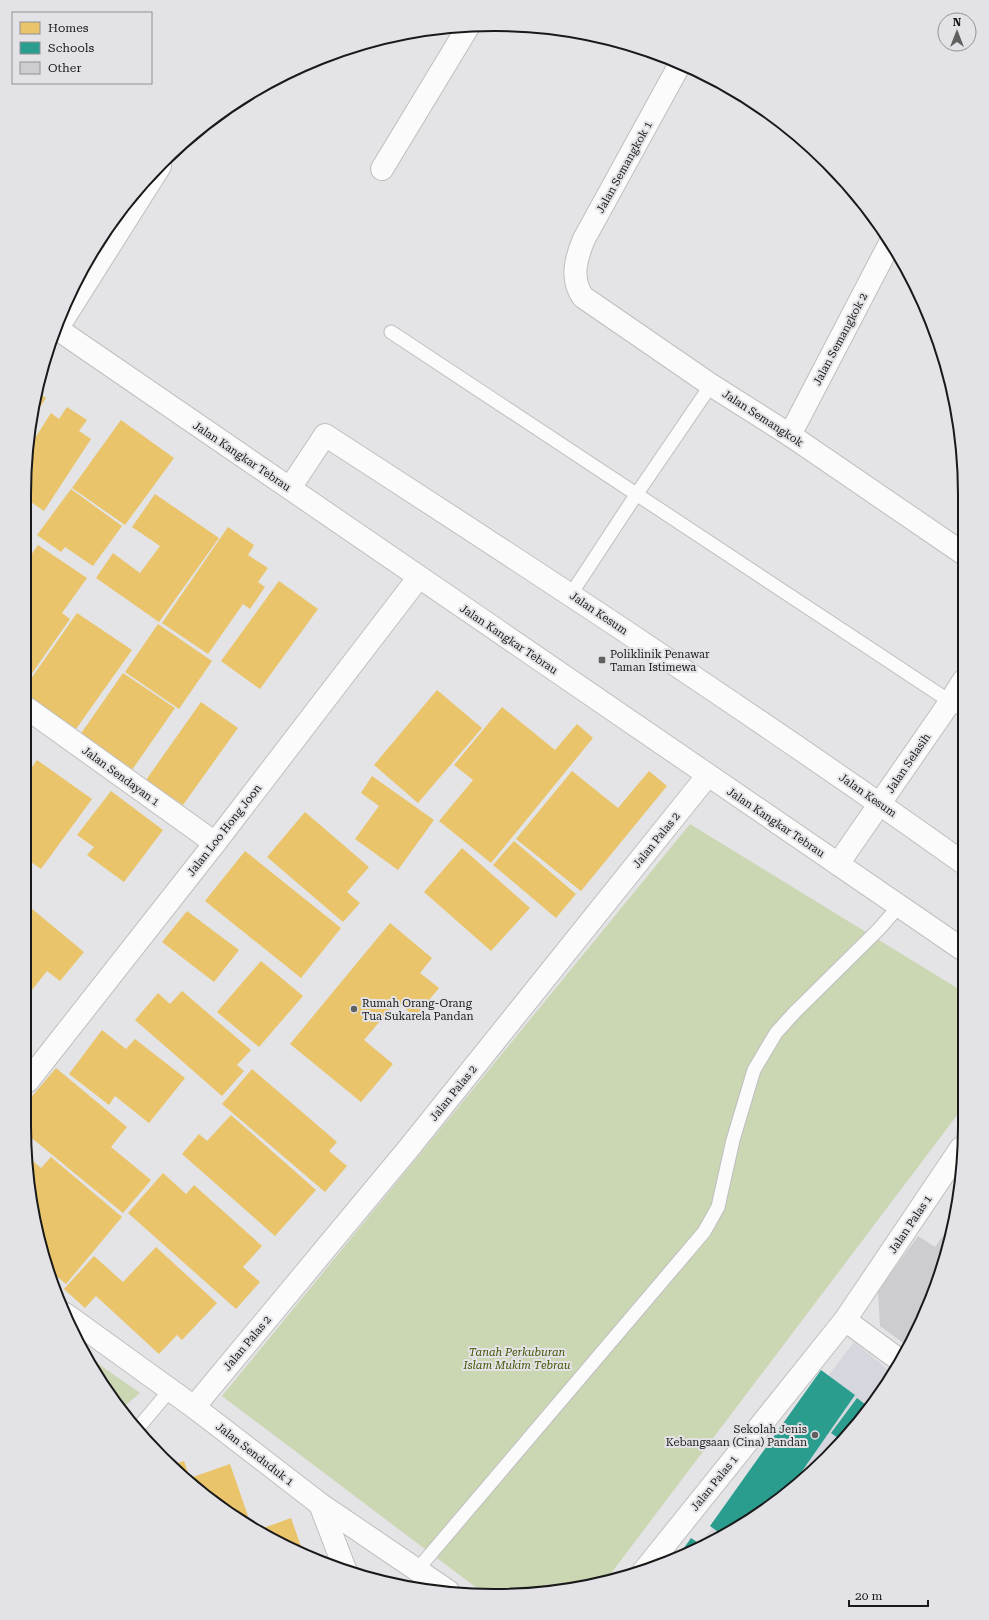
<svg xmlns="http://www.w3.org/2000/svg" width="989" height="1620" font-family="'Roboto Serif',serif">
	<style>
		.built { fill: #d6d7de }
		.green { fill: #cbd6b3 }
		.homes { fill: #e9c46a }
		.schools { fill: #2a9d8f }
		.building { fill: #cdcdcf }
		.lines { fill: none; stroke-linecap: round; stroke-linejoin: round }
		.lane-casing { stroke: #bfbfc0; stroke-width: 15 }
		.street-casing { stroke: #bfbfc0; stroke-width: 24 }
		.secondary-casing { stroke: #bfbfc0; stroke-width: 24 }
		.primary-casing { stroke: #bfbfc0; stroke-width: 24 }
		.lane { stroke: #fbfbfb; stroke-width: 13 }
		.street { stroke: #fbfbfb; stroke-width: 22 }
		.secondary { stroke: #fbfbfb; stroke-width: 22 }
		.primary { stroke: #fbfbfb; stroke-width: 22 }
		.poi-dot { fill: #606061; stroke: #e3e3e7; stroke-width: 1.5 }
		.labels { text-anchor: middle; stroke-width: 4; stroke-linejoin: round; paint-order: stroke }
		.street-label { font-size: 11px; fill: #19191a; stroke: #e3e3e7 }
		.poi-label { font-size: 11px; fill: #19191a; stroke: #e3e3e7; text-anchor: start }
		.park-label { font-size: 11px; font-style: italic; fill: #435403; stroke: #e3e3e7 }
		.rim { fill: none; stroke: #19191a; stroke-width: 2 }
	</style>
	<rect width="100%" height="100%" fill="#e4e4e6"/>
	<polygon class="built" points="854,1342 891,1372 868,1412 827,1458 756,1517 699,1545"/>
	<g class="green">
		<polygon points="690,824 962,991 961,1110 606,1580 556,1592 494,1596 486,1595 222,1396"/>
		<polygon points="87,1356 140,1393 120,1410"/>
	</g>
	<g class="homes">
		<polygon points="39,393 46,398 32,419"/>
		<polygon points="67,407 87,420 79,431 91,439 44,511 28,500 28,449 51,413 59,419"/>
		<polygon points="121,420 174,458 125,525 72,488"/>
		<polygon points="71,489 122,526 93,566 65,547 61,552 37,535"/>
		<polygon points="155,494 219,538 159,622 96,578 113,553 140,573 160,546 132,527"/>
		<polygon points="228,527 254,545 248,555 268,568 258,582 265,587 250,609 243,604 208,654 162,623"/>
		<polygon points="38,545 87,578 62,613 70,619 28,679 28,559"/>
		<polygon points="279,581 318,609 260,689 221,661"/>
		<polygon points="77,613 132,650 76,729 28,696 28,683"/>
		<polygon points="158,624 212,661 179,709 125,672"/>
		<polygon points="123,673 175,708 132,770 80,735"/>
		<polygon points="437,690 482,728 418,803 374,765"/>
		<polygon points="201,702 238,728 183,805 146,780"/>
		<polygon points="502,707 555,750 577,724 593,738 491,863 439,821 473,780 454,765"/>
		<polygon points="37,760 92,799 41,869 28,860 28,773"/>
		<polygon points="572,771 618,808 649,771 667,786 581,891 516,839"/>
		<polygon points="372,776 434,820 398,870 355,839 379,806 361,793"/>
		<polygon points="111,791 163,830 124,882 87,855 94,847 77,835"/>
		<polygon points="305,812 369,867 347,892 360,903 343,922 267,857"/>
		<polygon points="514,841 576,894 556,918 493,865"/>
		<polygon points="462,848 530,908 491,951 424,892"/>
		<polygon points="245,851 341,928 301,978 205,901"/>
		<polygon points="31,908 84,952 60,981 47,971 28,995 28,912"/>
		<polygon points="187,911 239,950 214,982 162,942"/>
		<polygon points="390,923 432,958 420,973 439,988 415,1017 397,1001 364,1040 393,1064 361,1102 290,1044"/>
		<polygon points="261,961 303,996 259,1047 217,1012"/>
		<polygon points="182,991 251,1050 237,1065 244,1071 222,1096 135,1020 158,993 170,1004"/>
		<polygon points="102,1030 126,1049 135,1039 185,1078 149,1123 115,1096 109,1105 69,1074"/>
		<polygon points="56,1068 127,1127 111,1147 151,1180 123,1213 28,1135 28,1101"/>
		<polygon points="252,1069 337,1142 329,1151 347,1166 325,1192 222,1104"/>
		<polygon points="231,1115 316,1190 275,1236 182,1154 199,1134 207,1141"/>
		<polygon points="28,1157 41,1168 51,1157 122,1217 66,1284 47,1268 28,1187"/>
		<polygon points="163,1173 186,1194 194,1185 262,1246 243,1267 260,1282 236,1309 128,1213"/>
		<polygon points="156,1247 217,1303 182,1340 177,1335 159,1354 96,1296 85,1308 64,1289 94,1256 123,1282"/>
		<polygon points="184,1461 190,1478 230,1464 248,1516 240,1519 208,1499 174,1464"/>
		<polygon points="291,1518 304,1555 286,1547 258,1530"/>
	</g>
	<g class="schools">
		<polygon points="821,1370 855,1395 789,1490 756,1517 721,1534 710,1526"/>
		<polygon points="857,1398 870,1408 842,1441 831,1433"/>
		<polygon points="691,1538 700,1544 679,1555"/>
	</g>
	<polygon class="building" points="949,1227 950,1228 929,1305 906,1345 880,1326 878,1291 918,1236 935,1247"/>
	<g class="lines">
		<g class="lane-casing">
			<g id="lane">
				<polyline points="391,332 963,710"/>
				<polyline points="571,594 636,495 711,385"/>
				<polyline points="138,1428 170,1390"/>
				<polyline points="417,1570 704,1232 718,1207 733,1140 754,1070 776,1033 794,1013 879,929 899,906"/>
			</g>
		</g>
		<g class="street-casing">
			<g id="street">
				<path d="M680 64 584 239C576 258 570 279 583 297L711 385 790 435 964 554"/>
				<polyline points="382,169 468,27"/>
				<polyline points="57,329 160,166"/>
				<polyline points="790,435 890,243"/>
				<path d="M290 488 325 435C540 574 754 714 962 862"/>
				<polyline points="28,709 215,843"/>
				<polyline points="838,864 950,702 963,681"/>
				<polyline points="65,1314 194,1407 320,1504 448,1591"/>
				<polyline points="845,1320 898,1359"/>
				<polyline points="194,1407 409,1148 708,775"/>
				<polyline points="320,1504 346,1572"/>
				<polyline points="643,1572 845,1320 961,1148"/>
			</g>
		</g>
		<g class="secondary-casing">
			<polyline id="secondary" points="28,1081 215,843 419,577"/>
		</g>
		<g class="primary-casing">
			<polyline id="primary" points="56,328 962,949"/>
		</g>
		<use href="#lane" class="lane"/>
		<use href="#street" class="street"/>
		<use href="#secondary" class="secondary"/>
		<use href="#primary" class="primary"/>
	</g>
	<g class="poi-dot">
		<rect x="598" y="656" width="8" height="8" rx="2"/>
		<circle cx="354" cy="1009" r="4"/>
		<circle cx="815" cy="1435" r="4"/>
	</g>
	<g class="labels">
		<g class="street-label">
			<text transform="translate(624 167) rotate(-61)" y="4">Jalan Semangkok 1</text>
			<text transform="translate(840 339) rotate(-62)" y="4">Jalan Semangkok 2</text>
			<text transform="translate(763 418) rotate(33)" y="4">Jalan Semangkok</text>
			<text transform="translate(242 456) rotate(34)" y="4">Jalan Kangkar Tebrau</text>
			<text transform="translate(599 613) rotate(34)" y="4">Jalan Kesum</text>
			<text transform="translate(509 639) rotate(34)" y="4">Jalan Kangkar Tebrau</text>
			<text transform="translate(908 763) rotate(-56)" y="4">Jalan Selasih</text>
			<text transform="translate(121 776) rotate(36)" y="4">Jalan Sendayan 1</text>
			<text transform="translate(868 795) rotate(35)" y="4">Jalan Kesum</text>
			<text transform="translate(776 822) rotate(34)" y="4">Jalan Kangkar Tebrau</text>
			<text transform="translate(224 830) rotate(-52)" y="4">Jalan Loo Hong Joon</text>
			<text transform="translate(656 840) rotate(-51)" y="4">Jalan Palas 2</text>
			<text transform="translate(453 1093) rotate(-51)" y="4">Jalan Palas 2</text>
			<text transform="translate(910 1224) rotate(-56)" y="4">Jalan Palas 1</text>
			<text transform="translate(247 1343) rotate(-50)" y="4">Jalan Palas 2</text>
			<text transform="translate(255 1454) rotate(38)" y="4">Jalan Senduduk 1</text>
			<text transform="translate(714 1483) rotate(-51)" y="4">Jalan Palas 1</text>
		</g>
		<g class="poi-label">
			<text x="610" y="658">Poliklinik Penawar<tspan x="610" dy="13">Taman Istimewa</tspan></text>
			<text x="362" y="1007">Rumah Orang-Orang<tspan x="362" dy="13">Tua Sukarela Pandan</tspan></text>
			<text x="807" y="1433" text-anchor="end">Sekolah Jenis<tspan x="807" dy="13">Kebangsaan (Cina) Pandan</tspan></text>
		</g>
		<g class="park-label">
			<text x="517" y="1356">Tanah Perkuburan<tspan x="517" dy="13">Islam Mukim Tebrau</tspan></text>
		</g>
	</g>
	<path d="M0 0H989V1620H0ZM494 31H495A463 463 0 0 1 958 494V1126A463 463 0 0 1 495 1589H494A463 463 0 0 1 31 1126V494A463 463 0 0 1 494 31Z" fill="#e3e3e7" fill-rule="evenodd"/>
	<path class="rim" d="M494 31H495A463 463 0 0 1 958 494V1126A463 463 0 0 1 495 1589H494A463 463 0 0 1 31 1126V494A463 463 0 0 1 494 31Z"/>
	<rect x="12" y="12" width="140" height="72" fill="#e3e3e7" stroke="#929295"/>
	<rect x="20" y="22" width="20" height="12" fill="#e9c46a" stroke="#929295"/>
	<text x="48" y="32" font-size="12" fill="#19191a">Homes</text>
	<rect x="20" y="42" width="20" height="12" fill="#2a9d8f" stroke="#929295"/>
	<text x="48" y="52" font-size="12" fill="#19191a">Schools</text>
	<rect x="20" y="62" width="20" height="12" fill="#cdcdcf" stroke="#929295"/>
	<text x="48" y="72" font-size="12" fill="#19191a">Other</text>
	<g transform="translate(957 32)"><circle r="19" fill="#e3e3e7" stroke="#929295"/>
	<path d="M0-3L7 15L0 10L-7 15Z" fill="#606061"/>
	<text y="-6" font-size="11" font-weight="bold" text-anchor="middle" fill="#19191a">N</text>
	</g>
	<path d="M849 1600v6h79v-6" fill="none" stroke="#19191a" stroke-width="2"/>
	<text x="855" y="1600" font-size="12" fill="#19191a" stroke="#e3e3e7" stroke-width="3" paint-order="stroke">20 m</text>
</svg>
